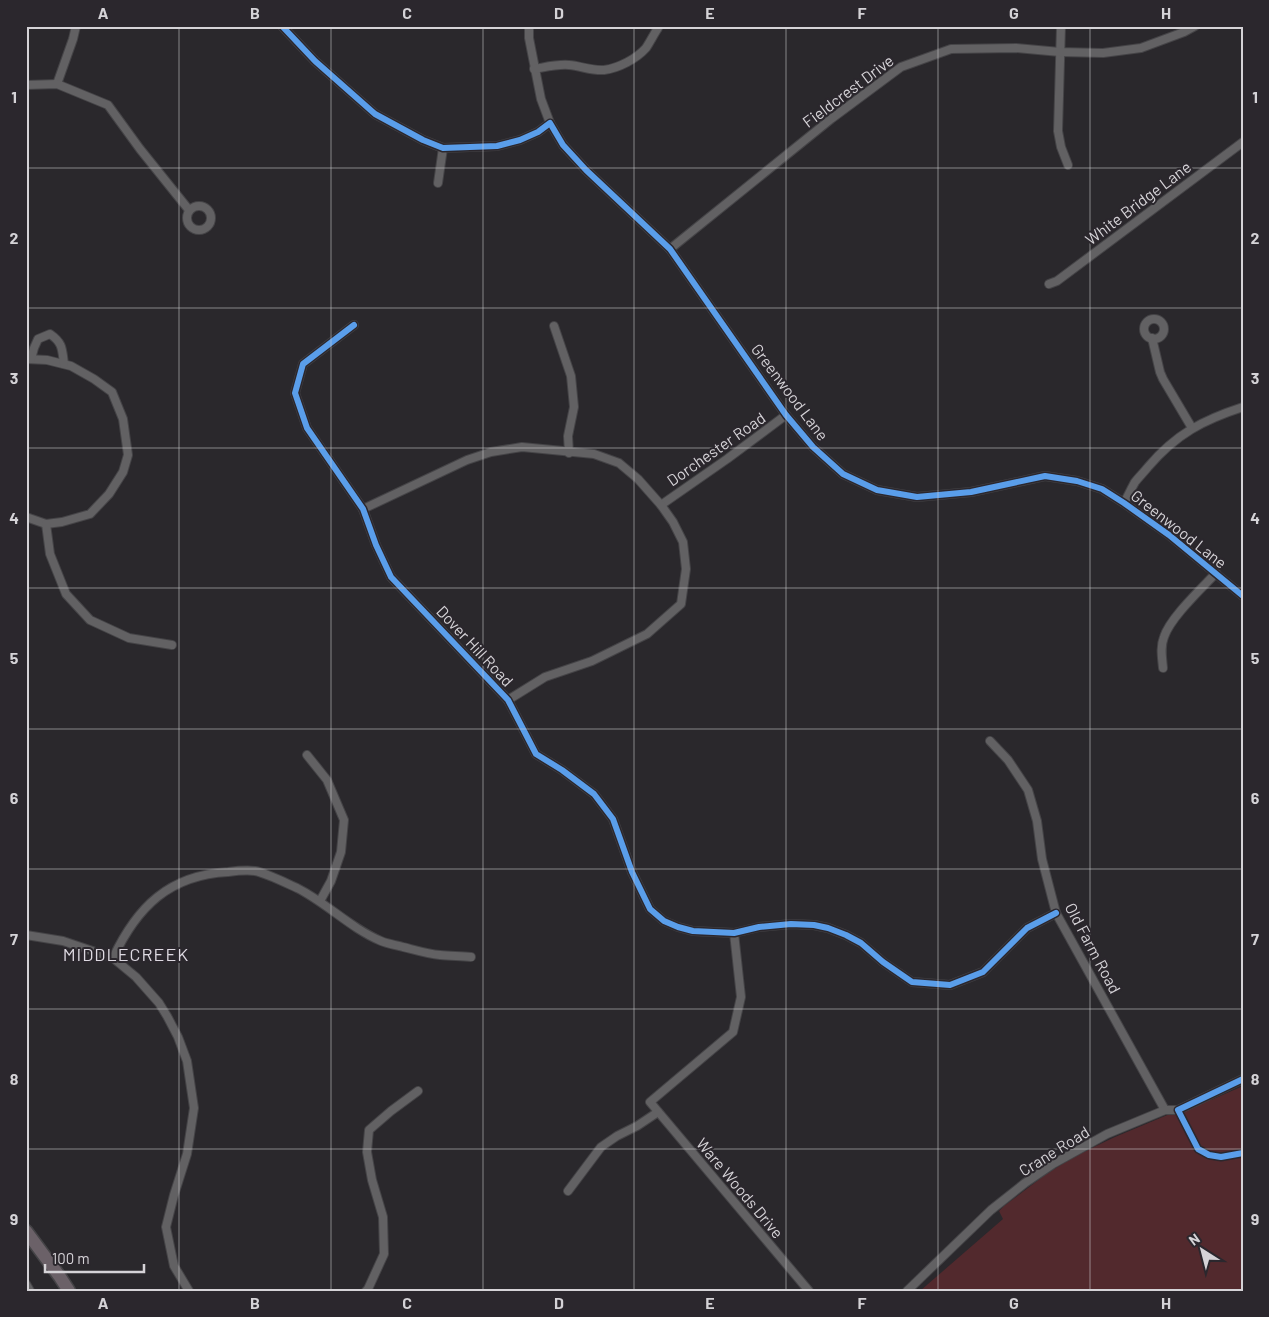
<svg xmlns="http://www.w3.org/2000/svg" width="1269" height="1317" font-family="Barlow,sans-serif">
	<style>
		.green { fill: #52292d }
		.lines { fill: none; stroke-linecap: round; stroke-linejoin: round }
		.minor-casing { stroke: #454447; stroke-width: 10 }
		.primary-casing { stroke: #454447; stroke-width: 15 }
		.minor { stroke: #626163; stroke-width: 8 }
		.primary { stroke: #6b6168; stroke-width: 12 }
		.cycleway-casing { stroke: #2b272d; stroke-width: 9 }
		.cycleway { stroke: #5a9eea; stroke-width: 6 }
		.grid { fill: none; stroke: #d5d3d7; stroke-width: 1; stroke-opacity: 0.55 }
		.labels { text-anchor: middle; stroke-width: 4; stroke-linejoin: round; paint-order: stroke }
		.street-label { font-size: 16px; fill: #d5d3d7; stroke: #2b272d }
		.neighbourhood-label { font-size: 18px; letter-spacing: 1px; fill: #dedae2; stroke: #2b272d }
		.neatline { fill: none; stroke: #d5d3d7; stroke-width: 2 }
		.grid-label { font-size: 16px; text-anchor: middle; font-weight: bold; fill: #d5d3d7 }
	</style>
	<rect width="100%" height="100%" fill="#2a282c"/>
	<polygon class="green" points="1243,1086 1243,1291 920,1291 1003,1219 999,1211 1004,1206 1045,1175 1075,1156 1115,1137 1208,1098 1211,1100"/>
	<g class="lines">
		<g class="minor-casing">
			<g id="minor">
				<polyline points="282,26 315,61 375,114 423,140 443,148 497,146 520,140 538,132 550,123"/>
				<polyline points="529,26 529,38 541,99 550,123 563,145 586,170 670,249 786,415 813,447 843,474 877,490 917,497 971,492 1045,476 1077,481 1102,489 1124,503 1169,535 1243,596"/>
				<polyline points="1061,26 1058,131 1061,147 1068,165"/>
				<path d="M534 69C546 67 557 64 569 65 581 66 592 71 604 70 619 68 636 59 646 48 650 42 654 34 658 28"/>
				<polyline points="57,84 73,39 76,26"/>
				<polyline points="26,85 57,84 108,105 140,149 189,210"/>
				<polyline points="438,183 443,148"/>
				<circle cx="199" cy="218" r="12"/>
				<polyline points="670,249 831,119 901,67 951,49 1016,48 1060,52 1103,53 1141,48 1184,32 1195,26"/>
				<polyline points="1049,284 1057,281 1243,142"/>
				<circle cx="1154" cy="329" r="10"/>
				<polyline points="354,325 303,364 295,393 307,428 363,509 376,545 391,577 508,700 536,754 562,770 594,794 613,819 632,872 650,909 664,921 678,927 693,931 734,933 759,927 791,924 814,925 828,928 846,935 861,943 883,962 912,982 950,985 983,972 1027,928 1056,913"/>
				<polyline points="554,326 571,376 574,407 568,436 569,453"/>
				<polyline points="1152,338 1160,372 1163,379 1192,428"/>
				<polyline points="26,359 47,360 71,366 94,379 112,392 123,419 128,455 123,472 109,494 90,514 62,522 46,524 26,517"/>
				<path d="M31 359 34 348 38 339 50 334C63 343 62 349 64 364"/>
				<path d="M1124 503C1128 496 1131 489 1135 482 1139 477 1144 472 1148 467 1176 434 1203 420 1243 407"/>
				<polyline points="661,505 727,459 786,415"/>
				<polyline points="363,509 467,460 491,452 522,447 594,454 619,463 638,479 661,505 673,522 683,542 686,569 681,604 647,634 592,661 545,677 508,700"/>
				<polyline points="46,524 50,554 66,594 90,620 129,638 172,645"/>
				<path d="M1163 668C1162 657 1160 647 1164 637 1170 618 1201 589 1216 573"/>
				<polyline points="990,741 1008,760 1028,790 1037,821 1042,859 1056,913 1165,1110"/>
				<polyline points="307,755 327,780 344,820 341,852 331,881 320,901"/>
				<polyline points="734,933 741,997 733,1032 650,1102 809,1291"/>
				<polyline points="26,935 63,941 113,958 136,977 159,1003 167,1016 178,1037 187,1061 194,1108 187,1154 174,1195 166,1227 174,1266 189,1291"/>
				<path d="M113 958C137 907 169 875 228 872 236 871 246 870 255 871 266 873 286 883 297 888 327 903 350 928 381 941 388 944 396 945 403 947 415 950 428 954 440 955 450 956 461 956 471 957"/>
				<polyline points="568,1191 601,1147 617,1136 637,1126 658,1112"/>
				<polyline points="26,1284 30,1291"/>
				<polyline points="366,1291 368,1289 384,1254 383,1217 372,1180 367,1152 369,1130 391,1111 418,1091"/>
				<polyline points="907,1291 991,1210 1025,1183 1053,1164 1107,1134 1165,1110 1178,1110 1243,1079"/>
			</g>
		</g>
		<g class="primary-casing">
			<polyline id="primary" points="26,1231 60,1277 69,1291"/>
		</g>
		<use href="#minor" class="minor"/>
		<use href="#primary" class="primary"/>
		<g class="cycleway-casing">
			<g id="cycleway">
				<polyline points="282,26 315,61 375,114 423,140 443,148 497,146 520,140 538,132 550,123 563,145 586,170 670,249 786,415 813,447 843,474 877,490 917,497 971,492 1045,476 1077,481 1102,489 1124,503 1169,535 1243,596"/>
				<polyline points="354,325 303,364 295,393 307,428 363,509 376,545 391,577 508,700 536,754 562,770 594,794 613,819 632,872 650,909 664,921 678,927 693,931 734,933 759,927 791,924 814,925 828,928 846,935 861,943 883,962 912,982 950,985 983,972 1027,928 1056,913"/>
				<polyline points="1243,1079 1178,1110 1198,1149 1209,1155 1221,1157 1243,1153"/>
			</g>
		</g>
		<use href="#cycleway" class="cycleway"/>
	</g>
	<path class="grid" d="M179 26V1291M331 26V1291M483 26V1291M634 26V1291M786 26V1291M938 26V1291M1090 26V1291M26 168H1243M26 308H1243M26 448H1243M26 588H1243M26 729H1243M26 869H1243M26 1009H1243M26 1149H1243"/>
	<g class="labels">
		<g class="street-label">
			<text transform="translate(848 91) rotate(-37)" y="6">Fieldcrest Drive</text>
			<text transform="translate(1138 203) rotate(-37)" y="6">White Bridge Lane</text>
			<text transform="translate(790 392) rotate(53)" y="6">Greenwood Lane</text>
			<text transform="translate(716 449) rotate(-35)" y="6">Dorchester Road</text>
			<text transform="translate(1179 529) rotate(38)" y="6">Greenwood Lane</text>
			<text transform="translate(475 646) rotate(47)" y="6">Dover Hill Road</text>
			<text transform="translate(1093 948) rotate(62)" y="6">Old Farm Road</text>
			<text transform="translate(1054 1151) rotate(-32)" y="6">Crane Road</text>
			<text transform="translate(740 1188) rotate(50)" y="6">Ware Woods Drive</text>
		</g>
		<g class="neighbourhood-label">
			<text x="126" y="961">MIDDLECREEK</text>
		</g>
	</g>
	<rect width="1269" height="1317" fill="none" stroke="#2b272d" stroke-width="55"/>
	<g transform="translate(1202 1250) rotate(324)" stroke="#2b272d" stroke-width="4" paint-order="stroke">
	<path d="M0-4L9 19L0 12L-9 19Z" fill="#d5d3d7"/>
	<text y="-8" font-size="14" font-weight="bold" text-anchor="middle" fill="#d5d3d7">N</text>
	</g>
	<path d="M45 1264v8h99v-8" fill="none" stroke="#d5d3d7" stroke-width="2.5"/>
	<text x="52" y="1264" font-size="15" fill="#d5d3d7" stroke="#2b272d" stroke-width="4" paint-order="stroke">100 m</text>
	<rect x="28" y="28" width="1214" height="1262" class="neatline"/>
	<g class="grid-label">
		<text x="103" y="19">A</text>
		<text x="255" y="19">B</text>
		<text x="407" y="19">C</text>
		<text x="559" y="19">D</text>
		<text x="710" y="19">E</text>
		<text x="862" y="19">F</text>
		<text x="1014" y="19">G</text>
		<text x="1166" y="19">H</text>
		<text x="14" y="103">1</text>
		<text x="1255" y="103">1</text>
		<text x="14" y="244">2</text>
		<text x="1255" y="244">2</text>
		<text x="14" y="384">3</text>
		<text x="1255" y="384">3</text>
		<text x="14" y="524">4</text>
		<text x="1255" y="524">4</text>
		<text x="14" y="664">5</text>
		<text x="1255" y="664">5</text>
		<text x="14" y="804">6</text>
		<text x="1255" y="804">6</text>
		<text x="14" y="945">7</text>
		<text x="1255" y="945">7</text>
		<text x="14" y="1085">8</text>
		<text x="1255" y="1085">8</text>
		<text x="14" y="1225">9</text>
		<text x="1255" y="1225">9</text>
		<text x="103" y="1309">A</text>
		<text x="255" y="1309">B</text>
		<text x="407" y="1309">C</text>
		<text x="559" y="1309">D</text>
		<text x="710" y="1309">E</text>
		<text x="862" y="1309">F</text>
		<text x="1014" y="1309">G</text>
		<text x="1166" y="1309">H</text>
	</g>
</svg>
